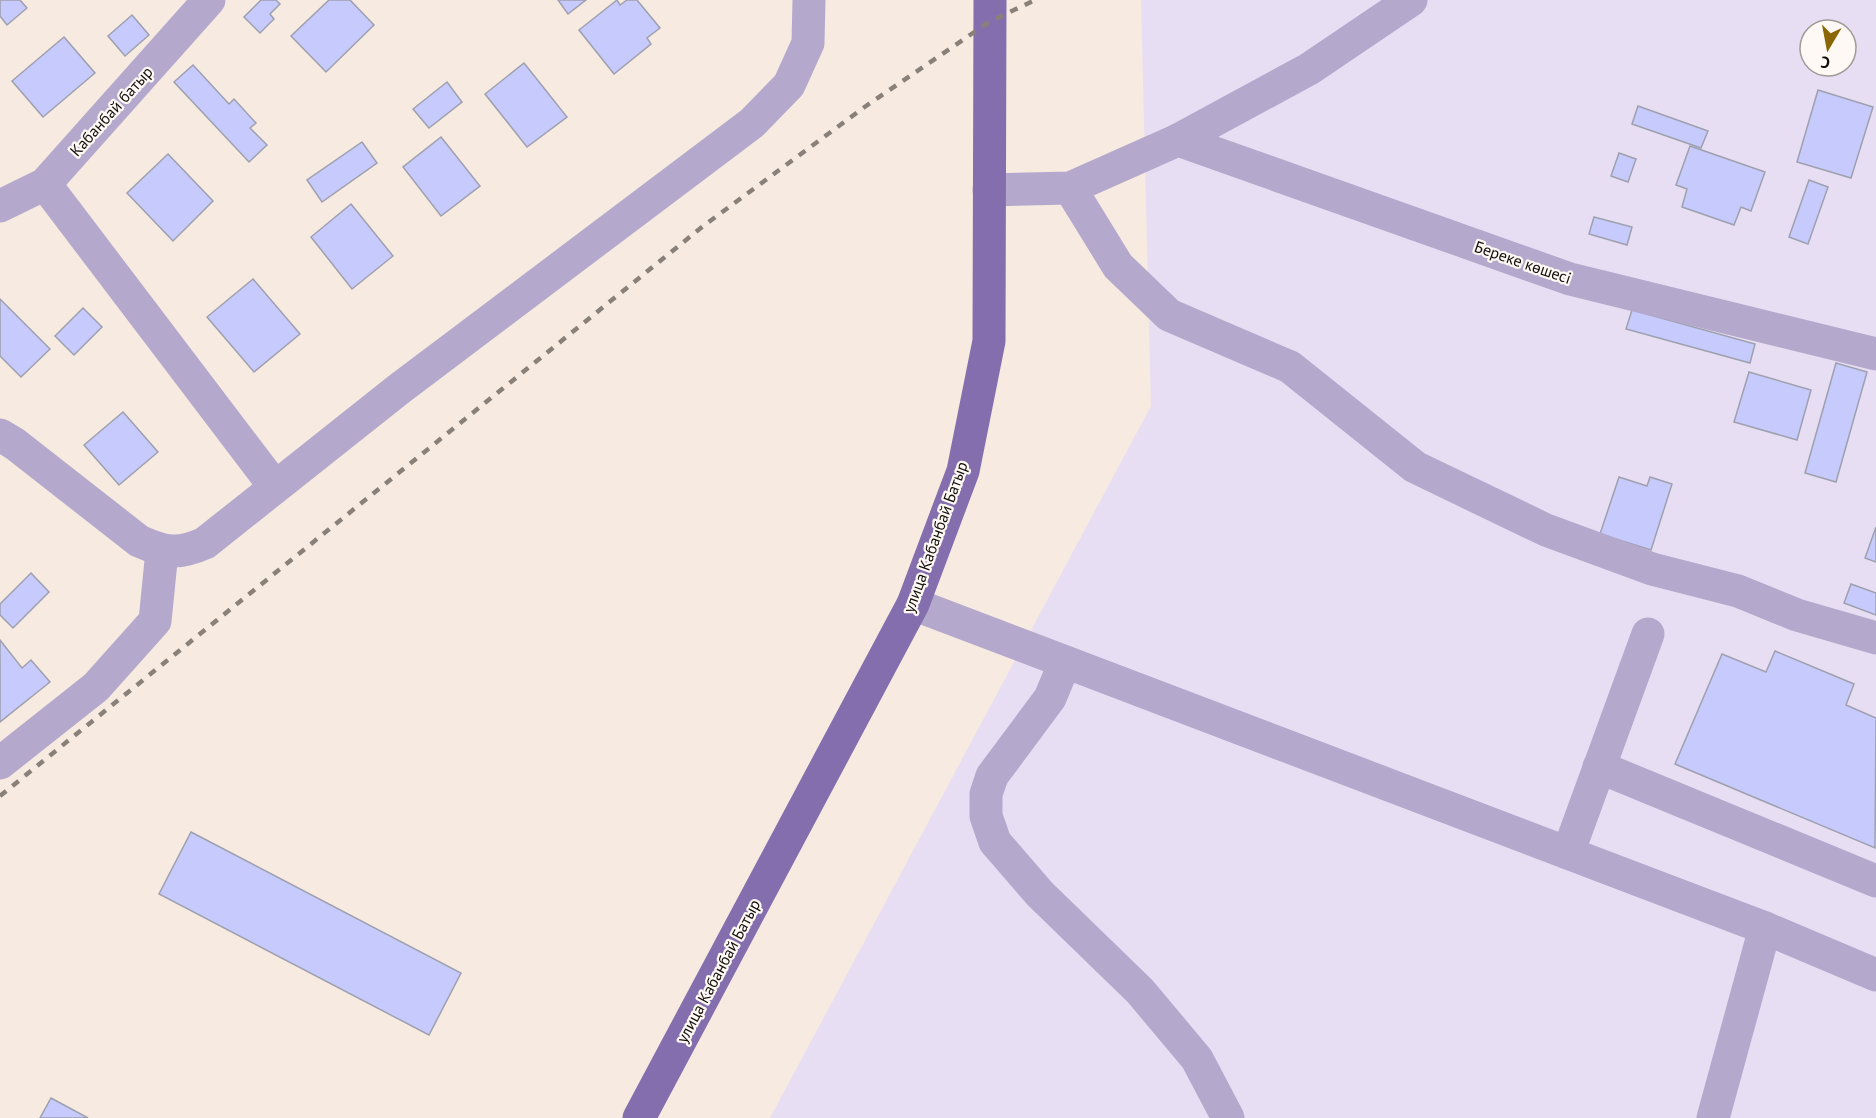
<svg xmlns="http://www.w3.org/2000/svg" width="1876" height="1118" font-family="'PT Sans',sans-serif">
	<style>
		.industrial { fill: #e7def3; fill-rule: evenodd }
		.building { fill: #c6cafc; stroke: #9fa0ae; stroke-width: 1.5 }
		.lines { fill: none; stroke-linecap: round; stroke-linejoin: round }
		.minor { stroke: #b4a9cc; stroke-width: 33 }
		.major { stroke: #856eae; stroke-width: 33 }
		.rail { stroke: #898079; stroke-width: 4.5; stroke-dasharray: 8 8; stroke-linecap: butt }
		.labels { text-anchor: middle; stroke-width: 4.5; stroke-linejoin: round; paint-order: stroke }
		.street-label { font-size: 16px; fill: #120e0a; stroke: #fef9f4 }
	</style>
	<rect width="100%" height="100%" fill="#f7eae0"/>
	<path class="industrial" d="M1141 0H1876V1118H770L1151 406ZM1810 30H1846V66H1810Z"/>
	<g class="building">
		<polygon points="0,0 20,0 27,8 7,25 0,16"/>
		<polygon points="261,0 276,0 280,4 270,14 274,19 260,33 244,17"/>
		<polygon points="329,0 350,0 374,25 326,72 291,36"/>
		<polygon points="558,0 586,0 568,14"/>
		<polygon points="617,0 620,5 627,0 637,0 660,28 647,38 651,44 614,74 579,30"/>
		<polygon points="132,15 149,35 125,56 108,36"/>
		<polygon points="64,37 95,73 43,117 12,81"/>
		<polygon points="524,63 567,117 527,147 485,94"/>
		<polygon points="193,65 229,104 234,99 256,123 250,128 267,145 249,162 174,82"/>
		<polygon points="447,82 462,102 429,128 413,109"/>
		<polygon points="1818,90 1873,107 1851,178 1797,162"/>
		<polygon points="1638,106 1708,131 1701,148 1632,124"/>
		<polygon points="441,137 480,186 441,216 403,167"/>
		<polygon points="362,142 377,163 322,202 307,180"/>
		<polygon points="1690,146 1765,172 1751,211 1741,207 1734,225 1682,207 1687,189 1676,185"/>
		<polygon points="1619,153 1636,159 1628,182 1611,176"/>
		<polygon points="168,154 213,201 173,241 127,193"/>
		<polygon points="1809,180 1828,187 1808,244 1789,237"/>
		<polygon points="351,204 393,256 352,289 311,237"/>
		<polygon points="1594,217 1632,227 1627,245 1589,234"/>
		<polygon points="253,279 300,334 254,372 207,317"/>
		<polygon points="0,299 50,349 21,377 0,356"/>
		<polygon points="83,308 102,327 74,355 55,336"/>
		<polygon points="1632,310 1755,344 1750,363 1626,329"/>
		<polygon points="1836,363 1867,372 1836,482 1805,473"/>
		<polygon points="1749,372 1811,390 1797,440 1734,422"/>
		<polygon points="123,412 158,452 119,485 84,445"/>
		<polygon points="1619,477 1647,486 1650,477 1672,484 1651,550 1600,534"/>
		<polygon points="1876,527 1876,562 1865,558"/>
		<polygon points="31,573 49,592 13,628 0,615 0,604"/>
		<polygon points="1851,584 1876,593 1876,615 1844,603"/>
		<polygon points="0,640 22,668 31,660 50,682 0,722"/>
		<polygon points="1775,651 1854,684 1846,705 1876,718 1875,848 1675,764 1722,654 1766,672"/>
		<polygon points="191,832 461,973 429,1035 159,894"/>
		<polygon points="51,1098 88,1118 40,1118"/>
	</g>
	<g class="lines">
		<g class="minor">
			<polyline points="1178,140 1570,279 1876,354"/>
			<polyline points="45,184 275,487"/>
			<polyline points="1070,188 1118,266 1169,315 1290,367 1415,467 1546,530 1652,569 1738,591 1797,615 1876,638"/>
			<polyline points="989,190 1070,188 1178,140 1309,69 1411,0"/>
			<polyline points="0,206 45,184 209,0"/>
			<path d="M0 435 15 444 139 541C166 553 178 555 205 543L399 389 752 123 789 85 808 43 809 0"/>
			<polyline points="913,604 1765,928 1876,975"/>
			<polyline points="1065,662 1050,698 992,776 986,794 986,816 995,842 1040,894 1140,991 1197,1059 1228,1118"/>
			<polyline points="0,763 96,687 155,621 162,551"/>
			<polyline points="1599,767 1876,881"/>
			<polyline points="1568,853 1648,634"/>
			<polyline points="1713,1118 1765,928"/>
		</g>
		<polyline class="major" points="639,1118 913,604 963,471 989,341 990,0"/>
		<polyline class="rail" points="0,796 702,227 866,106 989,22 1035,0"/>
	</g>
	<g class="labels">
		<g class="street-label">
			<text transform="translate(111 111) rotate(-48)" y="6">Кабанбай батыр</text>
			<text transform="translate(1523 262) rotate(19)" y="6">Береке көшесі</text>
			<text transform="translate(935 537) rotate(-70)" y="6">улица Кабанбай Батыр</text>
			<text transform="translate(718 971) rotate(-62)" y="6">улица Кабанбай Батыр</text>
		</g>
	</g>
	<g transform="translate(1828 48) rotate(190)"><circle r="28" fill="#fef9f4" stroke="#a09b96" stroke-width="1.5"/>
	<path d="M0-4.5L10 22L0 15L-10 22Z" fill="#8a6604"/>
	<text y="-9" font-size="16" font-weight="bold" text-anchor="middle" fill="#120e0a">С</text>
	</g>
</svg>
